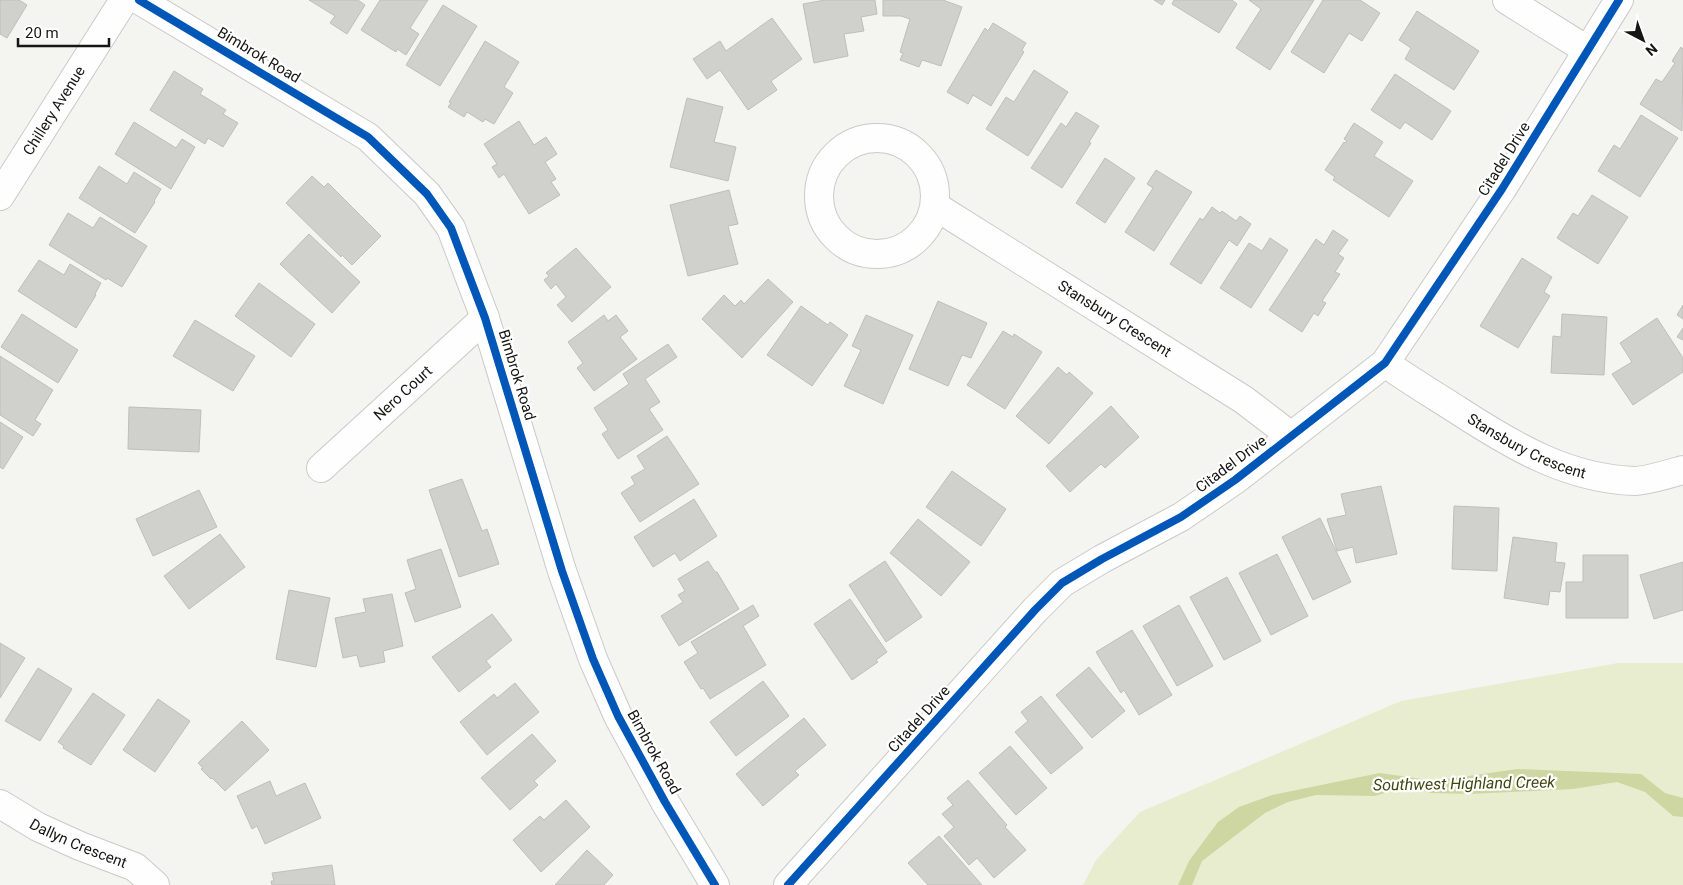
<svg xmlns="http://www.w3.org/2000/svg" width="1683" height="885" font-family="Roboto,sans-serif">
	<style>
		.green { fill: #e8edd0 }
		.water { fill: #ced6a2 }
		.building { fill: #d0d1cd; stroke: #bebfbb }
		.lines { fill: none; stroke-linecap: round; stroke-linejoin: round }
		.minor-casing { stroke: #cacbc7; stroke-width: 30 }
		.minor { stroke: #fdfefd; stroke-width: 28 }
		.cycleway-casing { stroke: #fff; stroke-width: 11 }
		.cycleway { stroke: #0057b8; stroke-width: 8 }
		.labels { text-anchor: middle; stroke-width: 4.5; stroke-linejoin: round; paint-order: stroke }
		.street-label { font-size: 15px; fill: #161714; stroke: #fff }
		.water-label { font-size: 16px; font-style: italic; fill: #424811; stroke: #fff }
	</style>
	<rect width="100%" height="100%" fill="#f4f5f0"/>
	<polygon class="green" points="1618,663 1683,663 1683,885 1083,885 1096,860 1140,812 1401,701"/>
	<polygon class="water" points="1517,769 1641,774 1665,793 1683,798 1683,817 1673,816 1645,792 1617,782 1573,789 1470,794 1431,793 1407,786 1375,796 1316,795 1288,802 1265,813 1202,861 1192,885 1178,885 1189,861 1218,822 1239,807 1272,795 1380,773 1435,781"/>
	<g class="building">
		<polygon points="0,0 19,0 27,5 7,38 0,34"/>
		<polygon points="309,0 358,0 365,5 347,34 330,23 335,16"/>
		<polygon points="380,0 428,0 410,28 419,34 406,55 397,49 396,52 361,30"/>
		<polygon points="825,0 875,0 877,14 861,17 864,31 844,34 848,56 814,63 803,4"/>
		<polygon points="883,0 943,0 962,7 941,66 922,60 919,67 900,60 903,53 900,52 910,19 901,16 883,16"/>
		<polygon points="1154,0 1165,0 1162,5"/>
		<polygon points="1174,0 1232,0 1237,4 1219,33 1172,4"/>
		<polygon points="1249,0 1314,0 1270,70 1236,48 1261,9"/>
		<polygon points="1323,0 1360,0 1380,13 1362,41 1349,33 1324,73 1291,52"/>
		<polygon points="443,5 477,26 440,86 406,65"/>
		<polygon points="1417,11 1479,51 1454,90 1405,59 1411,48 1399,40"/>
		<polygon points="772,18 802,59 771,81 777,90 748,110 720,70 707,79 693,59 720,41 726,51"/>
		<polygon points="993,23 1026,43 1022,50 1024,52 991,106 973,95 968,104 947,92 985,28 988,31"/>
		<polygon points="485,41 519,62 504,87 513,93 494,124 485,119 483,122 467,112 464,117 448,107 451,103 449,102"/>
		<polygon points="1681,47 1683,49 1682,131 1640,104 1656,79 1662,82 1675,63 1672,61"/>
		<polygon points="1034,70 1068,92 1028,156 986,129 1006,97 1014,102"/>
		<polygon points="174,71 203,89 200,94 226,110 223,114 238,123 223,147 208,138 205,144 150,110"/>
		<polygon points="1395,74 1451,111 1432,140 1405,122 1400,129 1371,110"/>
		<polygon points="687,98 723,107 714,142 736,147 728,181 670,167"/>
		<polygon points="1076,112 1099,126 1089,142 1091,143 1062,188 1031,168 1061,123 1066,127"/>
		<polygon points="1641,115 1678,138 1640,197 1598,171 1614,145 1620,149"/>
		<polygon points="519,121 534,145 546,137 557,154 545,162 556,179 551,182 560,195 529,214 504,174 499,178 492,167 497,164 484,144"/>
		<polygon points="134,122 176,148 182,139 195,147 171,189 115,154"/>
		<polygon points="1354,123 1383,142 1374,156 1413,181 1389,217 1333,180 1335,177 1325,170 1344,142 1345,143 1347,141 1344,139"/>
		<polygon points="1105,158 1135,178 1105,223 1076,203"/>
		<polygon points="99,166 127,184 134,172 161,189 154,201 155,202 135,233 79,198"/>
		<polygon points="1156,170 1192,192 1154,251 1125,232 1153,188 1147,184"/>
		<polygon points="312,176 324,187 328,183 381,236 352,265 342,255 341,257 286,203"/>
		<polygon points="729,190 738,224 728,226 738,264 688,276 670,205"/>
		<polygon points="1592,195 1628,217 1598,264 1557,238 1573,213 1578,216"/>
		<polygon points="1212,207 1220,213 1222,211 1236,221 1240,216 1251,224 1237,246 1229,240 1201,284 1170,264 1200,218 1203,220"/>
		<polygon points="68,213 93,228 100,217 147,246 122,287 107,278 106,280 49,245"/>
		<polygon points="1333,230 1348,240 1338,254 1344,258 1335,272 1340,274 1322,301 1326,303 1318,316 1314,313 1302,332 1269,310 1316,239 1324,245"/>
		<polygon points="309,234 360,282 332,313 280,264"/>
		<polygon points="1270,238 1288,250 1251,308 1220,288 1249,243 1262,251"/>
		<polygon points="576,248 611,287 572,322 557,305 566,297 556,284 551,289 544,280 549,276 546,273"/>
		<polygon points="1522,258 1552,277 1544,292 1550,296 1518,348 1480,326"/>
		<polygon points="39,260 64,275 70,264 101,283 95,294 96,295 76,328 18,291"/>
		<polygon points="768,279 793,302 742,358 702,319 724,295 735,306 741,300 744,304"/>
		<polygon points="259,283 315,324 291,357 235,316"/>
		<polygon points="938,301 987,323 971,358 962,355 948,386 909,369"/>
		<polygon points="1683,305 1683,319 1677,315"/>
		<polygon points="801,306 828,325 830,322 848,335 812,386 767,355"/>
		<polygon points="22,314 78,350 58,383 1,347"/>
		<polygon points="1562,314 1607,317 1604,375 1551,373 1553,336 1561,337"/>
		<polygon points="604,315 608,321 616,315 628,331 620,337 637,359 594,391 577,368 583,363 568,342"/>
		<polygon points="866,315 913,335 883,404 844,386 861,350 852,346"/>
		<polygon points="1657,318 1683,358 1683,372 1633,405 1612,374 1632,362 1620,343"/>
		<polygon points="195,320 255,356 233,391 173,356"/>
		<polygon points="1683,328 1683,340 1677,337"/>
		<polygon points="1003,331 1013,337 1014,334 1042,352 1005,409 967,385"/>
		<polygon points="668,344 677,357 645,379 660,402 649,409 663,430 618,459 602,434 608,430 594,408 629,384 623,374"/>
		<polygon points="0,356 53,390 35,420 41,424 33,436 0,415"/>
		<polygon points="1058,367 1067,375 1069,372 1093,393 1049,444 1016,416"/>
		<polygon points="1111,406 1139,437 1105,468 1101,464 1070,492 1046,466"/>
		<polygon points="129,407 201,410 199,452 128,449"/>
		<polygon points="0,422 23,437 3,469 0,467"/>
		<polygon points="667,436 699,484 640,522 621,493 635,484 631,477 645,469 637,456"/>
		<polygon points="952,471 1006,509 981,546 926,507"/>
		<polygon points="462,479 482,531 487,529 499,564 459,577 429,490"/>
		<polygon points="1381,486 1397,554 1356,563 1353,547 1337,551 1327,519 1346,515 1341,494"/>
		<polygon points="199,490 217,527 153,556 136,519"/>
		<polygon points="694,499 717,536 680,561 675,553 653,567 634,537"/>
		<polygon points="1454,506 1499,508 1497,571 1452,569"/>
		<polygon points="1320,518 1351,582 1313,600 1282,537"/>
		<polygon points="918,519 970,562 941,596 890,553"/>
		<polygon points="220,534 245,567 189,609 164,576"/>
		<polygon points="1513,537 1557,543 1555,562 1565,563 1560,592 1550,591 1548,605 1504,598"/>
		<polygon points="441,549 461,607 415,622 405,593 416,589 407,560"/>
		<polygon points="1277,554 1308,616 1271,635 1239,573"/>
		<polygon points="1583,555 1628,555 1628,618 1566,618 1566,582 1583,582"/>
		<polygon points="708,561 715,572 717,572 739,609 679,646 661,616 683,602 678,595 685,591 678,579"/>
		<polygon points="885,561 922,617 886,642 849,585"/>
		<polygon points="1683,562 1683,610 1654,619 1640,575"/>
		<polygon points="1227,577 1261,641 1224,660 1190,597"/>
		<polygon points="289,590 330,598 316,667 276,659"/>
		<polygon points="392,594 403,646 383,651 385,662 360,667 357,655 343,658 335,618 366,612 363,599"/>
		<polygon points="850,599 887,652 876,660 878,662 852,680 814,624"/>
		<polygon points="753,605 759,616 743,626 766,665 710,699 703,688 701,689 684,662 698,653 691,642"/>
		<polygon points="1179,605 1213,666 1177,686 1143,626"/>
		<polygon points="492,614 512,640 486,661 491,667 459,692 432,657"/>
		<polygon points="1132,630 1172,695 1139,715 1124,690 1121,693 1096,652"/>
		<polygon points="0,643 25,658 0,698"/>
		<polygon points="1089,667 1125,711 1092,738 1056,695"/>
		<polygon points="38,668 72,689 40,741 5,721"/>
		<polygon points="763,681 789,716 736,756 710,722"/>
		<polygon points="515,683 539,712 487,755 460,722 494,694 497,698"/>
		<polygon points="93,693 125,715 91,765 63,748 64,746 58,742"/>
		<polygon points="1041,696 1083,748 1051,774 1015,732 1028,721 1021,712"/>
		<polygon points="158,699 190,721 155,772 123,750"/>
		<polygon points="804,718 826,745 795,771 799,775 763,806 736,774"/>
		<polygon points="242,721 269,750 225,791 212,778 211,779 201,769 203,768 198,763"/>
		<polygon points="532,734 556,761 534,781 538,785 510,810 481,778"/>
		<polygon points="1010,746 1047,788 1016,815 979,773"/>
		<polygon points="968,780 1007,825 1005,827 1026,850 994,878 977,858 969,865 944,836 954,827 942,814 953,805 947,798"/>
		<polygon points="270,781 276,796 305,783 321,818 265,844 257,826 252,829 237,796"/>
		<polygon points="566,800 590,827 541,872 513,840 540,816 544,820"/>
		<polygon points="939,836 982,885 928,885 908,863"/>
		<polygon points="587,850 613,875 604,885 555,885"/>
		<polygon points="332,865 335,885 272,885 271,881 274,881 272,873"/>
	</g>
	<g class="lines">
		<g class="minor-casing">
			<g id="minor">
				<polyline points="139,0 368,137 427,194 451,228 485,318 562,571 593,659 618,716 665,802 715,885"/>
				<polyline points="1507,0 1587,50"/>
				<circle cx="877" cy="196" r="58"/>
				<path id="s1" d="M0 196 124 0"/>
				<path id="s2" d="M935 206 1244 400 1291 436"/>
				<path id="s3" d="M1385 363C1409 380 1434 395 1459 411 1513 446 1568 479 1635 481 1646 481 1672 473 1683 470"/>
				<path id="s4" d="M321 468 485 318"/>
				<path id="s5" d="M0 804 38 827 80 846 135 867 155 885"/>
				<polyline points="788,885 1035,610 1062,583 1102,559 1181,517 1235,480 1385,363 1502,189 1619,0"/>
			</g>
		</g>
		<use href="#minor" class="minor"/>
		<g class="cycleway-casing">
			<g id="cycleway">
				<polyline points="139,0 368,137 427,194 451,228 485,318 562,571 593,659 618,716 665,802 715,885"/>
				<polyline points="788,885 1035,610 1062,583 1102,559 1181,517 1235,480 1385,363 1502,189 1619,0"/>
			</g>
		</g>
		<use href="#cycleway" class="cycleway"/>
	</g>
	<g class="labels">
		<g class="street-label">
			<text transform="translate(259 55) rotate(31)" y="5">Bimbrok Road</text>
			<text dy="5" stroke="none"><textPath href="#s1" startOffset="101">Chillery Avenue</textPath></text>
			<text transform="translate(1504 159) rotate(-58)" y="5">Citadel Drive</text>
			<text dy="5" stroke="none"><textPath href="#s2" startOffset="212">Stansbury Crescent</textPath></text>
			<text transform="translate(517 375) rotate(73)" y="5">Bimbrok Road</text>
			<text dy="5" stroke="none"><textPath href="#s4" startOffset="111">Nero Court</textPath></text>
			<text dy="5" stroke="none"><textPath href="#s3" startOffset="165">Stansbury Crescent</textPath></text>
			<text transform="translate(1231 464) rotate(-37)" y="5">Citadel Drive</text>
			<text transform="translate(919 719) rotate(-48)" y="5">Citadel Drive</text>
			<text transform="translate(654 752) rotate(61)" y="5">Bimbrok Road</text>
			<text dy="5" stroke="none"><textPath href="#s5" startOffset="88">Dallyn Crescent</textPath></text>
		</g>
		<g class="water-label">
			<text transform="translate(1464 783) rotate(-1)" y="6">Southwest Highland Creek</text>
		</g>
	</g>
	<g transform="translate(1643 40) rotate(139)" stroke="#ffffff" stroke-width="4" paint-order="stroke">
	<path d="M0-4L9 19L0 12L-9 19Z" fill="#161714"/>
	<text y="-8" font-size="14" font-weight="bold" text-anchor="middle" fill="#161714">N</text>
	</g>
	<path d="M18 38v8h91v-8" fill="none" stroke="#161714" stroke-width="2.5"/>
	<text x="25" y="38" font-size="15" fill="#161714" stroke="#ffffff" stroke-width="4" paint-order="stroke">20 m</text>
</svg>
